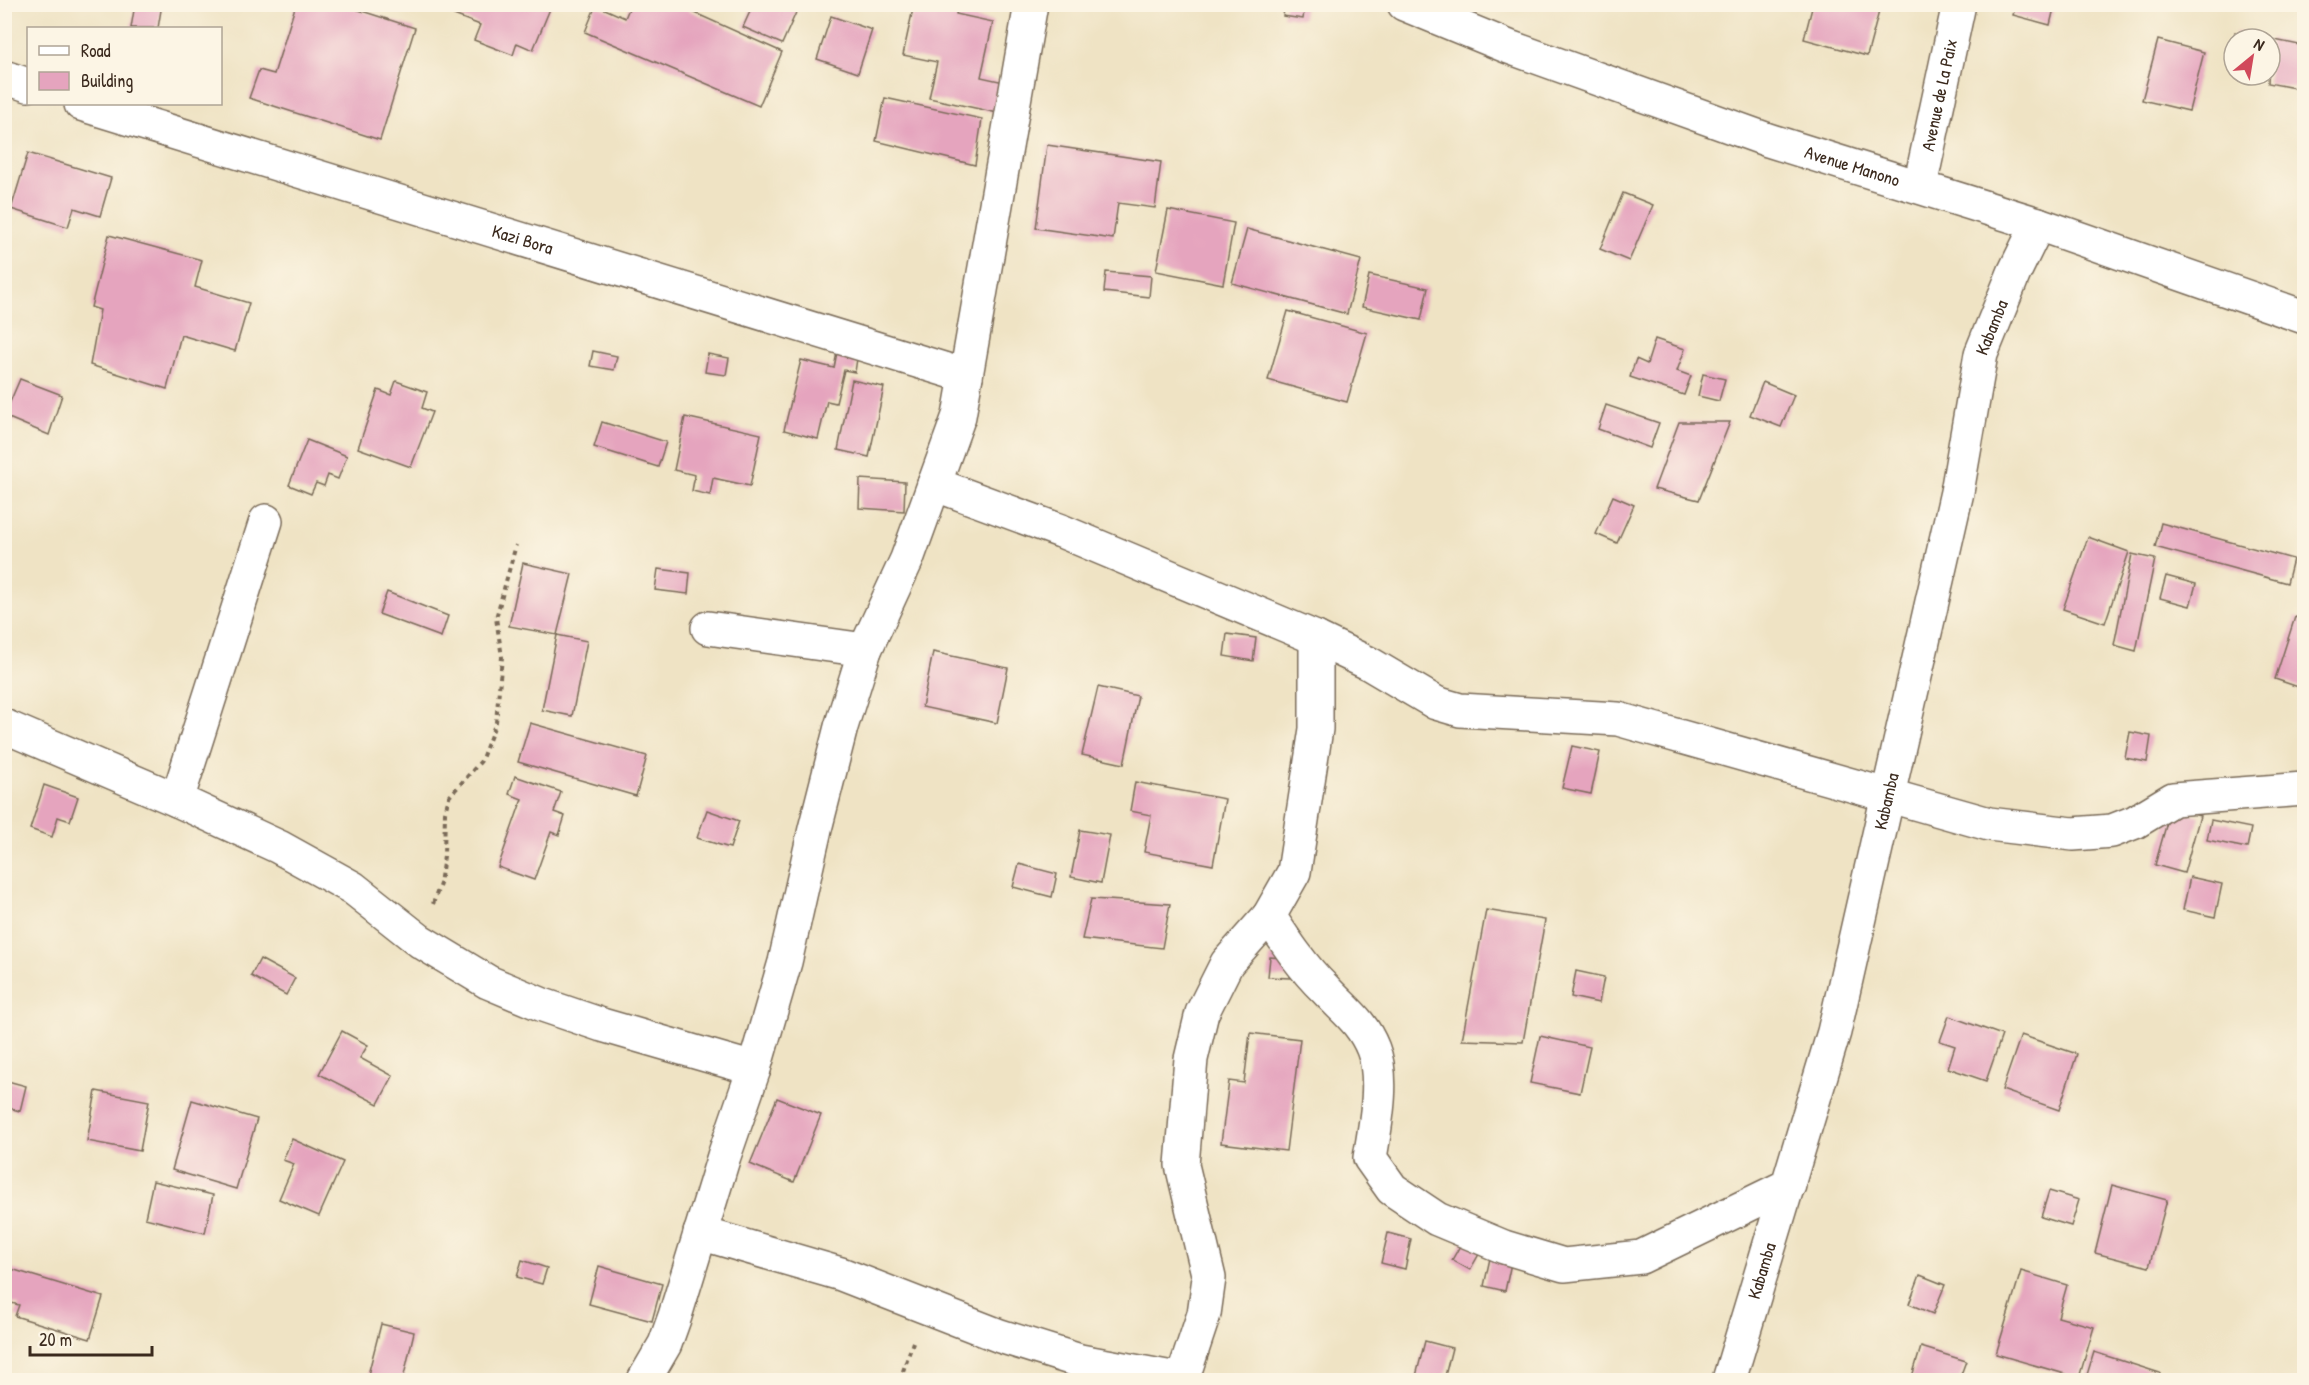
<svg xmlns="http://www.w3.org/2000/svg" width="2309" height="1385" font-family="'Patrick Hand',sans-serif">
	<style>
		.building { fill: #e5a4be }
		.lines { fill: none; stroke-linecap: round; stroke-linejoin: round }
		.minor-casing { stroke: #7a6b58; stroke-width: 36 }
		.path { stroke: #7a6b58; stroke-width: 4; stroke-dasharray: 4.5 4.5; stroke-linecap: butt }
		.minor { stroke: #fff; stroke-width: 33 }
		.labels { text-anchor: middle; stroke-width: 6; stroke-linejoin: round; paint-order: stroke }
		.street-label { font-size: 18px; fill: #3b2a1e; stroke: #fcf5e5 }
	</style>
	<rect width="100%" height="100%" fill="#fcf5e5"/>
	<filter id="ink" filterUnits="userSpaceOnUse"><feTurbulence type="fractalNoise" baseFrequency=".0167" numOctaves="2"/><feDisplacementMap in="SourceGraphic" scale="12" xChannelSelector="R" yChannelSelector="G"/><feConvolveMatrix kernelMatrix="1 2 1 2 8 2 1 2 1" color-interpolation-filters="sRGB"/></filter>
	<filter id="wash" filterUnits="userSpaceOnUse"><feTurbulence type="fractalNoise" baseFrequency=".008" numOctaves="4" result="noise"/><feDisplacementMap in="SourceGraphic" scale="24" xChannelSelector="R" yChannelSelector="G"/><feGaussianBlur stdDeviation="1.35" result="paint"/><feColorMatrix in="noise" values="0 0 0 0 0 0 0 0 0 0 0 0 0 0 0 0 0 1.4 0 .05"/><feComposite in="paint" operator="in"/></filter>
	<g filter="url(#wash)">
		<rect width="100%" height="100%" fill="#efe3c4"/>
		<g id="blocks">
			<g class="building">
				<polygon points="135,4 162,4 158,28 131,28"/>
				<polygon points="296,4 340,4 415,28 380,140 249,98 259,70 274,74"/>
				<polygon points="458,4 552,4 533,50 517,43 513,55 474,40 480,25 454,15"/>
				<polygon points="631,4 675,4 782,52 759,106 585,32 596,5 625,18"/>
				<polygon points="914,4 958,4 956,14 993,22 981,77 1004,82 998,113 929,98 937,62 903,55"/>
				<polygon points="1285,4 1305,4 1303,19 1283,16"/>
				<polygon points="1813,4 1881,4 1867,56 1804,39"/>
				<polygon points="2016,4 2055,4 2050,25 2013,15"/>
				<polygon points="753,5 790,5 798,8 782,44 743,27"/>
				<polygon points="831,16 872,30 858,73 817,59"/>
				<polygon points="2235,32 2263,38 2263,39 2234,39"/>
				<polygon points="2270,39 2304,46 2304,78 2302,78 2300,89 2268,83"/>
				<polygon points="2158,40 2204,52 2189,111 2142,100"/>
				<polygon points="885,98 982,119 975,165 876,141"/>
				<polygon points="1047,145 1161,162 1155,208 1118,203 1113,239 1036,228"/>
				<polygon points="28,153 111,178 100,216 74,208 68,227 11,209"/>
				<polygon points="1623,193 1653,205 1629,261 1600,249"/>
				<polygon points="1168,210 1234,223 1223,284 1156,271"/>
				<polygon points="1247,229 1361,260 1347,314 1232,283"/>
				<polygon points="109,235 202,260 195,287 249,303 235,351 181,335 167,389 90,365 100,310 91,307"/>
				<polygon points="1106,272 1151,276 1149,297 1104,292"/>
				<polygon points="1369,275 1428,288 1421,320 1362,307"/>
				<polygon points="1288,311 1367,333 1347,402 1268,380"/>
				<polygon points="1655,339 1685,349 1677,371 1691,376 1684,395 1630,377 1636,359 1647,364"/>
				<polygon points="839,342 859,345 855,372 844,370 836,403 827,401 818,439 784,430 801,360 834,368"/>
				<polygon points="593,351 617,356 614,370 590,366"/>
				<polygon points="708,354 729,358 726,375 705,372"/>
				<polygon points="1703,374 1725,379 1719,401 1698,396"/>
				<polygon points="20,379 62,395 49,435 4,416"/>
				<polygon points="852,380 884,387 869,457 838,450"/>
				<polygon points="396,381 427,392 422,408 432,412 411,467 358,448 378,390 391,395"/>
				<polygon points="1763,382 1794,395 1781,427 1750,415"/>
				<polygon points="1606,405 1659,423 1650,448 1598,429"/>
				<polygon points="685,417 761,434 750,486 713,478 710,495 692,491 695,475 674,470"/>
				<polygon points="602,422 666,442 658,467 594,447"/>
				<polygon points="1679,422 1730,422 1699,500 1654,489"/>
				<polygon points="307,440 347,456 338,479 328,475 324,486 316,483 311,494 289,485"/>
				<polygon points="860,479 905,482 904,511 859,508"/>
				<polygon points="1613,496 1634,505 1617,543 1596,534"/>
				<polygon points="2161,523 2293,559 2287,583 2155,547"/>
				<polygon points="2088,537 2129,552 2105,623 2063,609"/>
				<polygon points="2132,554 2155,559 2136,651 2114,645"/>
				<polygon points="523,563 572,574 557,635 509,626"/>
				<polygon points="658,569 690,573 688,594 655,590"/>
				<polygon points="2166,576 2196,584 2190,606 2160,598"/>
				<polygon points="387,592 448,616 441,637 379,614"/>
				<polygon points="2295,617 2304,620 2304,689 2275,679"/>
				<polygon points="1227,634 1256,638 1253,661 1224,656"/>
				<polygon points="557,635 587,641 572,716 542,710"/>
				<polygon points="933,652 1008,668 997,723 922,707"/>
				<polygon points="1098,687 1138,696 1124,764 1082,755"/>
				<polygon points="530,723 647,756 636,796 518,762"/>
				<polygon points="2130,732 2151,736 2147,762 2125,758"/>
				<polygon points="1572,746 1600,752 1591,794 1562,788"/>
				<polygon points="515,776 561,792 554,812 565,816 559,835 551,832 534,880 498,867 522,799 509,794"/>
				<polygon points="1135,782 1225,799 1213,865 1144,852 1151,815 1130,811"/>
				<polygon points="44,785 78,797 70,821 58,817 52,837 30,829"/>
				<polygon points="2171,808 2200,816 2184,873 2155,865"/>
				<polygon points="707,810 739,821 730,848 697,838"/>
				<polygon points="2211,820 2251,828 2247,848 2207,840"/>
				<polygon points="1080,830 1110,835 1101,883 1071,877"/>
				<polygon points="1019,864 1057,874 1052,897 1013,887"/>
				<polygon points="2190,877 2222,884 2215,917 2183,910"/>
				<polygon points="1091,899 1170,904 1162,948 1082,939"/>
				<polygon points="1486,910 1545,920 1523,1042 1462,1040"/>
				<polygon points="1270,957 1292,959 1290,978 1268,977"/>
				<polygon points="260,959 295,978 286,995 251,976"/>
				<polygon points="1576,971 1604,977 1599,1003 1571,997"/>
				<polygon points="1949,1016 2002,1035 1986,1081 1948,1068 1955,1046 1940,1041"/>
				<polygon points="342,1031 368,1045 360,1058 393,1076 378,1104 319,1074"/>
				<polygon points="1250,1033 1300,1039 1286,1151 1221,1143 1229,1081 1244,1083"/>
				<polygon points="2021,1035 2077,1054 2059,1110 2002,1090"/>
				<polygon points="1540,1036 1590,1047 1580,1093 1530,1083"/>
				<polygon points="4,1080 26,1086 20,1111 4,1107"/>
				<polygon points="96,1091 149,1101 140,1151 87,1141"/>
				<polygon points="777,1098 821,1115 794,1182 750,1164"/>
				<polygon points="192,1100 257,1119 236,1189 172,1170"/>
				<polygon points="292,1139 343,1162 319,1216 279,1199 294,1164 283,1160"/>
				<polygon points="153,1181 213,1195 205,1233 145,1218"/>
				<polygon points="2112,1185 2167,1200 2149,1267 2095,1253"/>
				<polygon points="2049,1191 2079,1200 2071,1226 2041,1217"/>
				<polygon points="1388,1233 1411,1239 1405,1269 1381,1263"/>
				<polygon points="1465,1237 1483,1247 1470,1270 1452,1260"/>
				<polygon points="1492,1249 1513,1254 1505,1291 1484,1286"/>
				<polygon points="522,1260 547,1268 542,1284 517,1277"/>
				<polygon points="599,1266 662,1284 652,1321 589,1304"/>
				<polygon points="8,1268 103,1297 90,1339 15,1316 19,1305 4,1301 4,1279"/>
				<polygon points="2021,1271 2067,1285 2058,1317 2094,1327 2079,1378 1996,1354"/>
				<polygon points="1920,1275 1945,1285 1933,1314 1909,1304"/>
				<polygon points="381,1324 414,1332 403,1380 368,1375"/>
				<polygon points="1425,1341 1452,1348 1444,1380 1415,1380"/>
				<polygon points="1921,1347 1966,1361 1959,1380 1911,1380"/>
				<polygon points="2094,1352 2160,1373 2158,1380 2086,1378"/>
			</g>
		</g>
	</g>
	<g filter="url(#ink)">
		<use href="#blocks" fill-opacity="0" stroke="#7a6b58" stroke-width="1.5"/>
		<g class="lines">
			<g class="minor-casing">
				<g id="minor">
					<path id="s1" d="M1404 4 1509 47 1768 140 2038 224 2304 317"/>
					<polyline points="4,77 28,85"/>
					<path id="s2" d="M81 104 966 376"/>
					<path id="s3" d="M1920 186 1959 4"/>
					<polyline points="934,484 1061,531 1316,638 1370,664 1436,703 1460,710 1618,719 1989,824 2073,834 2112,831 2135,822 2173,799 2304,789"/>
					<polyline points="708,628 865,650"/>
					<path d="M1316 638V729L1294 872 1269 916C1286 942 1303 968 1325 989 1344 1010 1362 1021 1373 1049 1385 1079 1375 1127 1370 1158L1392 1189 1437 1219 1504 1247 1564 1265 1641 1257 1789 1185"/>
					<polyline points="4,726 177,800 279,847 353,888 420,941 488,982 543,1005 602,1025 754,1069"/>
					<polyline points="177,800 266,521"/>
					<polyline points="700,1233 841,1274 1000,1336 1080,1361 1183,1380"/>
					<polyline points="644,1380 665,1344 675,1316 724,1156 754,1069 785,962 815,829 841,727 865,650 907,559 959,416 1031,4"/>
					<polyline points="1182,1380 1204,1314 1209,1278 1182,1165 1191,1059 1202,1013 1227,963 1269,916"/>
					<path id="s4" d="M1729 1380 1834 1032 1957 492 1981 354 2014 273 2038 224"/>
				</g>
			</g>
			<g class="path">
				<polyline points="433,904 440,884 444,856 445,812 449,797 481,761 496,722 502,657 496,618 516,545"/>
				<polyline points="900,1380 913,1342"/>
			</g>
			<use href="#minor" class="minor"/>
		</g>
	</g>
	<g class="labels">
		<g class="street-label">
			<text dy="6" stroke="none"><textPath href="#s3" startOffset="93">Avenue de La Paix</textPath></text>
			<text dy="6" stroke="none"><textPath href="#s1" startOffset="477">Avenue Manono</textPath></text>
			<text dy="6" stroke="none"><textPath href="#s2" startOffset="462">Kazi Bora</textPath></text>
			<text dy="6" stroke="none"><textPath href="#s4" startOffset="1086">Kabamba</textPath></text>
			<text dy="6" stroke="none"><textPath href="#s4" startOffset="600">Kabamba</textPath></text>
			<text dy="6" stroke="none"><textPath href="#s4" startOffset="114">Kabamba</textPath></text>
		</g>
	</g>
	<rect width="2309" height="1385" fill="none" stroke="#fcf5e5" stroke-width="24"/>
	<rect x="27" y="27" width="195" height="78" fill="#fcf5e5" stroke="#afa495" stroke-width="1.5"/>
	<rect x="39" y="46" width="30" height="9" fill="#ffffff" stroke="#afa495" stroke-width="1.5"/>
	<text x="81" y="57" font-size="18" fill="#3b2a1e">Road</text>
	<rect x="39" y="72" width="30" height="18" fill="#e5a4be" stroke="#afa495" stroke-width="1.5"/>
	<text x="81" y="87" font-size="18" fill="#3b2a1e">Building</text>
	<g transform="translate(2252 57) rotate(30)"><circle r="28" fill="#fcf5e5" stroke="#afa495" stroke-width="1.5"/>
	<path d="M0-4.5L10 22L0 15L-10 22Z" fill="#d1495b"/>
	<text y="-9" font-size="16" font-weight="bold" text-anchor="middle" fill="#3b2a1e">N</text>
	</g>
	<path d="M30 1346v9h122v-9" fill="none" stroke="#3b2a1e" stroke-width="3"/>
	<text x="39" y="1346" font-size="18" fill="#3b2a1e" stroke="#fcf5e5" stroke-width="4.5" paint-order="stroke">20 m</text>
</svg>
